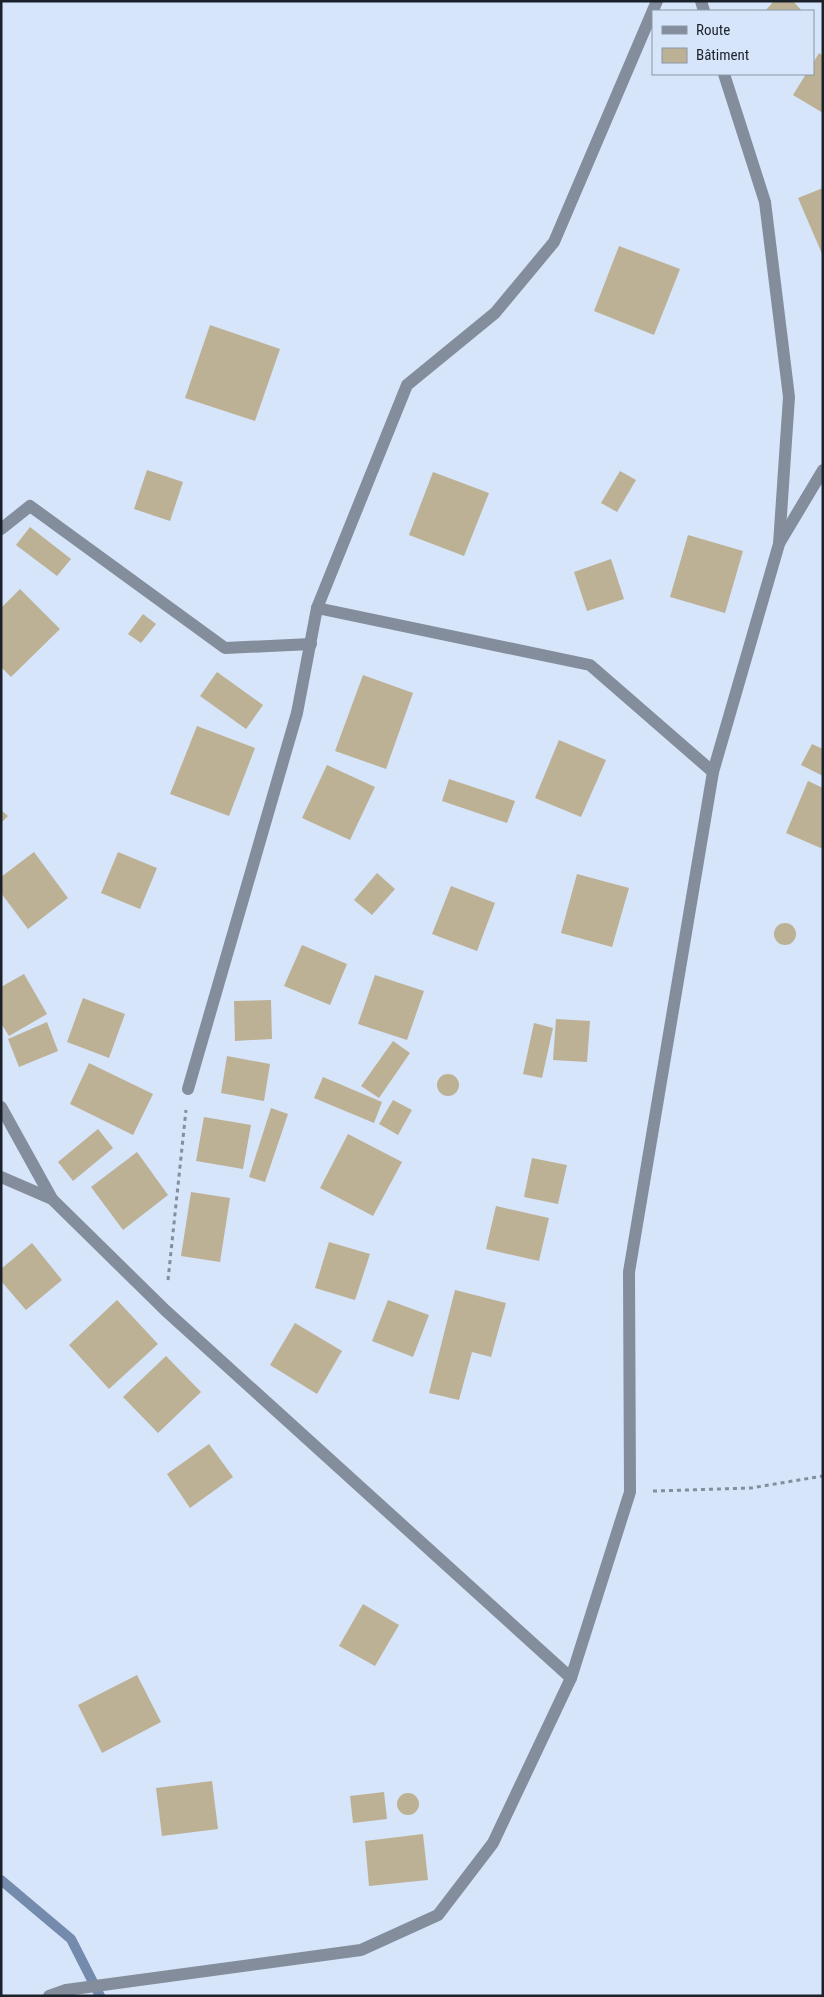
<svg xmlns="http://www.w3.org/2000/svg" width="824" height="1997" font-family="'Roboto Condensed',sans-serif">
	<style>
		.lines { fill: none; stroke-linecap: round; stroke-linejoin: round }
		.stream { stroke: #758bad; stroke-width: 10 }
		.building { fill: #bcb194 }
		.path { stroke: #848f9e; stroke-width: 3; stroke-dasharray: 4 4; stroke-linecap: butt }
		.minor { stroke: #838d9c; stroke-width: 12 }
	</style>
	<rect width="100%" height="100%" fill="#d7e5fa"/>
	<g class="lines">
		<polyline class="stream" points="1,1880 71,1939 100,1996"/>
	</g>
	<g class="building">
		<polygon points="774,1 793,1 802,11 765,11"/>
		<polygon points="819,53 823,56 823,113 793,95 806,74 813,74 813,63"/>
		<polygon points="823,188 823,256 798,198"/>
		<polygon points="619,246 680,269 654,335 594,311"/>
		<polygon points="210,325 280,349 255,421 185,398"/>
		<polygon points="147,470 183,482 170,521 134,509"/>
		<polygon points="620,471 636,480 617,512 601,503"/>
		<polygon points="433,472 489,493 464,556 409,535"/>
		<polygon points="30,527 71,559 57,576 16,545"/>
		<polygon points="688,535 743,551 725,613 670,597"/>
		<polygon points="611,559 624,599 587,611 574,572"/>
		<polygon points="20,589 60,629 11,677 1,667 1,608"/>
		<polygon points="143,614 156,624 141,643 128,634"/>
		<polygon points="217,672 263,705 246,729 200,696"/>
		<polygon points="363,675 413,693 386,769 335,751"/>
		<polygon points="197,726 255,748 229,816 170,794"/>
		<polygon points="559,740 606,760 581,817 535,798"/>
		<polygon points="812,744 823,749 823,776 801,765"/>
		<polygon points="327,765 375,787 350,840 302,818"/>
		<polygon points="449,779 515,801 507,823 442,801"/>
		<polygon points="808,781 823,788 823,849 786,833"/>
		<polygon points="1,810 8,816 1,823"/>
		<polygon points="34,852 68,898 28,929 1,893 1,877"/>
		<polygon points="118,852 157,868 140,909 101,893"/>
		<polygon points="377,873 395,889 372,915 354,900"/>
		<polygon points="577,874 629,888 612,947 561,933"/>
		<polygon points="451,886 495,903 477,951 432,934"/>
		<circle cx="785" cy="934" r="11"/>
		<polygon points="302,945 347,964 330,1005 284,986"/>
		<polygon points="24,974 47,1014 9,1036 1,1023 1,987"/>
		<polygon points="375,975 424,991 407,1040 358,1024"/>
		<polygon points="83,998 125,1014 109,1058 67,1042"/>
		<polygon points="271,1000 272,1039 235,1041 234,1001"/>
		<polygon points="556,1019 590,1021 587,1062 553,1060"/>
		<polygon points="47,1022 58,1051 19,1067 8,1039"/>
		<polygon points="534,1023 553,1028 542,1078 523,1074"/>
		<polygon points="393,1041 410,1053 379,1098 361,1086"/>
		<polygon points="227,1056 270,1064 264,1101 221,1093"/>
		<polygon points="89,1063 153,1094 133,1135 70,1104"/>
		<circle cx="448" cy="1085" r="11"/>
		<polygon points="323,1077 382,1102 374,1123 314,1098"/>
		<polygon points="393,1100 412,1110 398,1135 379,1124"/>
		<polygon points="271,1108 288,1114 265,1182 249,1177"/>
		<polygon points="204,1117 251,1125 243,1169 196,1161"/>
		<polygon points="98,1129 113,1148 73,1181 58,1162"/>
		<polygon points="348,1134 402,1162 373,1216 320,1188"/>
		<polygon points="137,1152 168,1195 123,1230 91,1187"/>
		<polygon points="532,1158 567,1165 558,1204 524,1197"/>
		<polygon points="191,1192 230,1198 220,1262 181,1256"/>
		<polygon points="496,1206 549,1218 539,1261 486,1249"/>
		<polygon points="329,1242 370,1254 355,1300 315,1288"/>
		<polygon points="32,1243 62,1280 26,1310 1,1281 1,1269"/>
		<polygon points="455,1290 506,1303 491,1357 472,1352 459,1400 429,1393"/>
		<polygon points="117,1300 158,1344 109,1389 69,1345"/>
		<polygon points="388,1300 429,1315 413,1357 372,1341"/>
		<polygon points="295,1323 342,1351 317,1394 270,1365"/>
		<polygon points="166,1356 201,1392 158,1433 123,1397"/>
		<polygon points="209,1444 233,1477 190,1508 167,1474"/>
		<polygon points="363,1604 399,1625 375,1666 339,1646"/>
		<polygon points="137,1675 161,1722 102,1753 78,1705"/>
		<polygon points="212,1781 218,1829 162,1836 156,1788"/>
		<polygon points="384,1792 387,1819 353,1823 350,1796"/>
		<circle cx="408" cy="1804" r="11"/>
		<polygon points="423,1834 428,1880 369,1886 365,1841"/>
	</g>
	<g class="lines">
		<g class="path">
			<polyline points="168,1280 186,1110"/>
			<polyline points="653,1491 751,1488 823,1476"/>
		</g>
		<g class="minor">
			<polyline points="701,1 704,11"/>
			<polyline points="1,529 30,506 225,648 311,644"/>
			<polyline points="780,542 823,470"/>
			<polyline points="317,608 590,665 713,772"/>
			<polyline points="188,1089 297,713 317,608 407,385 495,313 554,242 657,1"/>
			<polyline points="1,1107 52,1199 165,1310 571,1678"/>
			<polyline points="1,1177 52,1199"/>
			<polyline points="49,1996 66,1990 361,1950 438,1915 493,1843 571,1678 630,1492 629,1272 713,772 779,544 789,397 765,202 724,74"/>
		</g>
	</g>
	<rect width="824" height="1997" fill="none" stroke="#1b212a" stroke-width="5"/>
	<rect x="652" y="10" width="162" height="65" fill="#d7e5fa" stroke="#8c97a7"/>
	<rect x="662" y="26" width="25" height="8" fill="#838d9c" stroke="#8c97a7"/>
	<text x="696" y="35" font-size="15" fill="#1b212a">Route</text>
	<rect x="662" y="48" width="25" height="15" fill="#bcb194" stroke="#8c97a7"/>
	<text x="696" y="60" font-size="15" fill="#1b212a">Bâtiment</text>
</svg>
